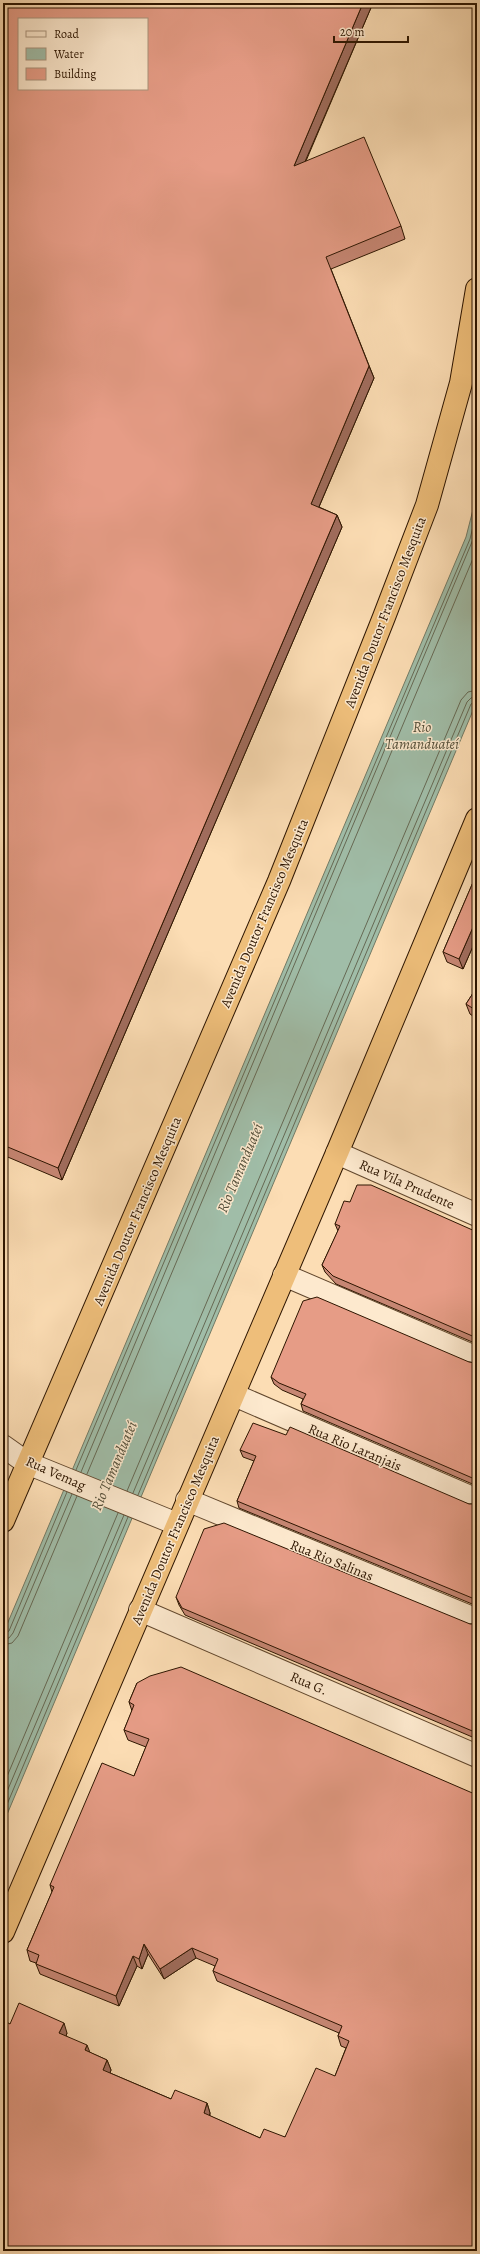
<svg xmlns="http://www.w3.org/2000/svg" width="480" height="2254" font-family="Alegreya,serif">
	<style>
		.water { fill: #a0bda8; stroke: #727a65 }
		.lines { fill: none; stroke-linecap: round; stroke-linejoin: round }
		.shore { stroke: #666954; stroke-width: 1 }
		.minor-casing { stroke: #61472d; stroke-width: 24 }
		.tertiary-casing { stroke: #61472d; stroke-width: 24 }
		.trunk-casing { stroke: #2d1500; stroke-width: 24 }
		.minor { stroke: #fde9ce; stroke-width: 22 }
		.tertiary { stroke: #fde9ce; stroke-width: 22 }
		.trunk { stroke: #eebe7a; stroke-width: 22 }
		.wall { fill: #c68673; stroke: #2d1500 }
		.shaded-wall { fill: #a16d5e; stroke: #2d1500 }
		.building { fill: #e69c86; stroke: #2d1500; fill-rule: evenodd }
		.labels { text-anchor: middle; stroke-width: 3; stroke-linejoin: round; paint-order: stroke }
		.street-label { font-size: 14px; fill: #2d1500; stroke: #fde9ce }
		.water-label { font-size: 15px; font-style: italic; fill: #55503b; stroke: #fde9ce }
	</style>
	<rect width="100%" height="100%" fill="#fcddb4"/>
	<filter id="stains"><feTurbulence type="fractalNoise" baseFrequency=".005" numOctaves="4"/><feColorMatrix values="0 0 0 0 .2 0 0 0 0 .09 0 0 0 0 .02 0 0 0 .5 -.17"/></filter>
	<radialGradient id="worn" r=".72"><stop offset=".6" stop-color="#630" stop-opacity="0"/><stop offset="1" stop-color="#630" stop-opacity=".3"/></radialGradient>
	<polygon class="water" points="477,494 477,701 3,1824 3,1634 466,537"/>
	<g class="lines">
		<g class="shore">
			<polyline points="76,1470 470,539 477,510"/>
			<polyline points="81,1472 477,530"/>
			<polyline points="87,1474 477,549"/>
			<polyline points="127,1491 461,700 468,692 477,690"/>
			<polyline points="133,1493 467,702 471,698 477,696"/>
			<polyline points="138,1495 471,704 477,701"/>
			<polyline points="3,1634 9,1631 67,1492"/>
			<polyline points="3,1639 9,1638 13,1633 72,1494"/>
			<polyline points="3,1645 12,1643 18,1636 77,1496"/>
			<polyline points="3,1786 118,1513"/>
			<polyline points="3,1801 124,1515"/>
			<polyline points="3,1814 128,1517"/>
		</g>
		<g class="minor-casing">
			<g id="minor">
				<polyline points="337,1153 477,1215"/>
				<polyline points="284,1275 477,1358"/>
				<polyline points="234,1395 477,1500"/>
				<polyline points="187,1500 477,1620"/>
				<polyline points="140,1610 477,1756"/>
			</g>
		</g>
		<g class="tertiary-casing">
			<polyline id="tertiary" points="3,1446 27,1463 177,1524"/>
		</g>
		<g class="trunk-casing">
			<g id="trunk">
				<polyline points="3,1521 279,881 384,617 427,505 461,383 477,289"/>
				<polyline points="3,1932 337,1153 477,819"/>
			</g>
		</g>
		<use href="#minor" class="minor"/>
		<use href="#tertiary" class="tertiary"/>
		<use href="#trunk" class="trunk"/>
	</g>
	<g class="wall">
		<polygon points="3,3 373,3 306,161 401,226 405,239 331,269 374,378 319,507 337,515 342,527 62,1180 3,1155"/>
		<polygon points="477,873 477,937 463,969 447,962 443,952"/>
		<polygon points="477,987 477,1019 470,1014 466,1004"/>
		<polygon points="350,1202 477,1232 477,1344 336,1284 325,1272 322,1265 338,1231 335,1224"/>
		<polygon points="469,1362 476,1363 477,1363 477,1486 303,1411 301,1404 303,1399 282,1390 274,1384 271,1377"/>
		<polygon points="240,1450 469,1504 477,1504 477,1606 239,1508 237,1501 254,1461 243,1457"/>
		<polygon points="176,1597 470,1624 477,1624 477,1739 185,1615 179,1605"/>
		<polygon points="137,1683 477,2251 3,2251 10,2024 67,2033 66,2036 89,2052 107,2060 111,2070 110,2073 171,2099 207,2103 210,2113 210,2116 260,2138 285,2137 335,2076 346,2048 341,2046 338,2036 339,2033 217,1981 213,1971 215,1966 196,1958 164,1979 148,1954 142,1969 137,1966 119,2006 40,1974 36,1964 36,1963 30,1961 27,1950 52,1892 50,1885 134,1776 146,1747 128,1740 124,1730 132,1711 129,1702"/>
	</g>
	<g class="shaded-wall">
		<polygon points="363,3 373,3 298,178 294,166"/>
		<polygon points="369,366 374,378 315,516 311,504"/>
		<polygon points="337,515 342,527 62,1180 58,1168"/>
		<polygon points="477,918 477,937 463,969 459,959"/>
		<polygon points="144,1944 148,1954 142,1969 139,1959"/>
		<polygon points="192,1948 196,1958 164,1979 160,1969"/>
		<polygon points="133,1956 137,1966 119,2006 116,1996"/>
		<polygon points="64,2023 67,2033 63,2044 59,2033"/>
		<polygon points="87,2045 91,2055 85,2050"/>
		<polygon points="107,2060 111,2070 107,2080 103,2070"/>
		<polygon points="207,2103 210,2113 207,2124 204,2113"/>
	</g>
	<g class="building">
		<path d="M3 3H363L294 166 364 137 401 226 326 257 369 366 311 504 337 515 58 1168 3 1145ZM19 19H147V89H19Z"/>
		<polygon points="477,873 477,918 459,959 443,952"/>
		<polygon points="477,987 477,1011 466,1004"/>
		<polygon points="357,1185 371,1185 477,1232 477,1338 333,1276 322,1265 340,1226 335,1224 344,1201 350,1202"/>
		<polygon points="317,1297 469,1362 476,1363 477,1363 477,1480 301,1404 306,1394 279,1383 271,1377 303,1301"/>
		<polygon points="253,1423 286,1435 290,1427 469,1504 477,1504 477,1600 237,1501 256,1456 240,1450"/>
		<polygon points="224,1523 470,1624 477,1624 477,1733 182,1608 176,1597 204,1529"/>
		<polygon points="181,1667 477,1795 477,2251 3,2251 3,2020 10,2024 19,2003 64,2023 59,2033 87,2045 85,2050 107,2060 103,2070 171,2099 175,2090 207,2103 204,2113 260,2138 264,2129 285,2137 316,2068 335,2076 349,2041 338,2036 342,2026 213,1971 218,1959 192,1948 160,1969 144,1944 139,1959 133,1956 116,1996 36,1964 39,1955 27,1950 54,1887 50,1885 102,1763 134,1776 149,1739 124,1730 134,1705 129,1702 137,1683 150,1676"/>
	</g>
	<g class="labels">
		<g class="street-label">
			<text transform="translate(385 612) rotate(-69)" y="5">Avenida Doutor Francisco Mesquita</text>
			<text transform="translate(264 913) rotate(-67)" y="5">Avenida Doutor Francisco Mesquita</text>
			<text transform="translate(407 1184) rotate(24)" y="5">Rua Vila Prudente</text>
			<text transform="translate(137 1211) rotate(-67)" y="5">Avenida Doutor Francisco Mesquita</text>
			<text transform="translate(355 1447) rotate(23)" y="5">Rua Rio Laranjais</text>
			<text transform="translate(56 1473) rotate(24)" y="5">Rua Vemag</text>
			<text transform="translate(175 1530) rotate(-67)" y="5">Avenida Doutor Francisco Mesquita</text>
			<text transform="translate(332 1560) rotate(22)" y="5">Rua Rio Salinas</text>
			<text transform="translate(309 1683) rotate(23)" y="5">Rua G.</text>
		</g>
		<g class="water-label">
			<text x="422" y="732">Rio<tspan x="422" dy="17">Tamanduateí</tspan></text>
			<text transform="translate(240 1168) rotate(-67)" y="5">Rio Tamanduateí</text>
			<text transform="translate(114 1466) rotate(-67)" y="5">Rio Tamanduateí</text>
		</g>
	</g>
	<rect width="480" height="2254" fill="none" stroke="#fcddb4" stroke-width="16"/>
	<rect x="4" y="4" width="472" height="2246" fill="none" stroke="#2d1500" stroke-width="2"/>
	<rect x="8" y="8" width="464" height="2238" fill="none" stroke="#2d1500"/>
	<rect x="18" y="18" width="130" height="72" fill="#fde9ce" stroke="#aa947c"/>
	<rect x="26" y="31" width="20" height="6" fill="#fde9ce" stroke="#aa947c"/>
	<text x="54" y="38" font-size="12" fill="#2d1500">Road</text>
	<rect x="26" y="48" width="20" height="12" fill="#a0bda8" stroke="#aa947c"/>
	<text x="54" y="58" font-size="12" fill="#2d1500">Water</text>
	<rect x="26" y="68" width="20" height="12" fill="#e69c86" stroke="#aa947c"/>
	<text x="54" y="78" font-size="12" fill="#2d1500">Building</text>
	<path d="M334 36v6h74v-6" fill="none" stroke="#2d1500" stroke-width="2"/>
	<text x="340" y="36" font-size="12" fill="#2d1500" stroke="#fde9ce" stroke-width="3" paint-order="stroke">20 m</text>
	<rect width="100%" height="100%" filter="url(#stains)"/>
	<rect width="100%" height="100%" fill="url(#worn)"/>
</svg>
